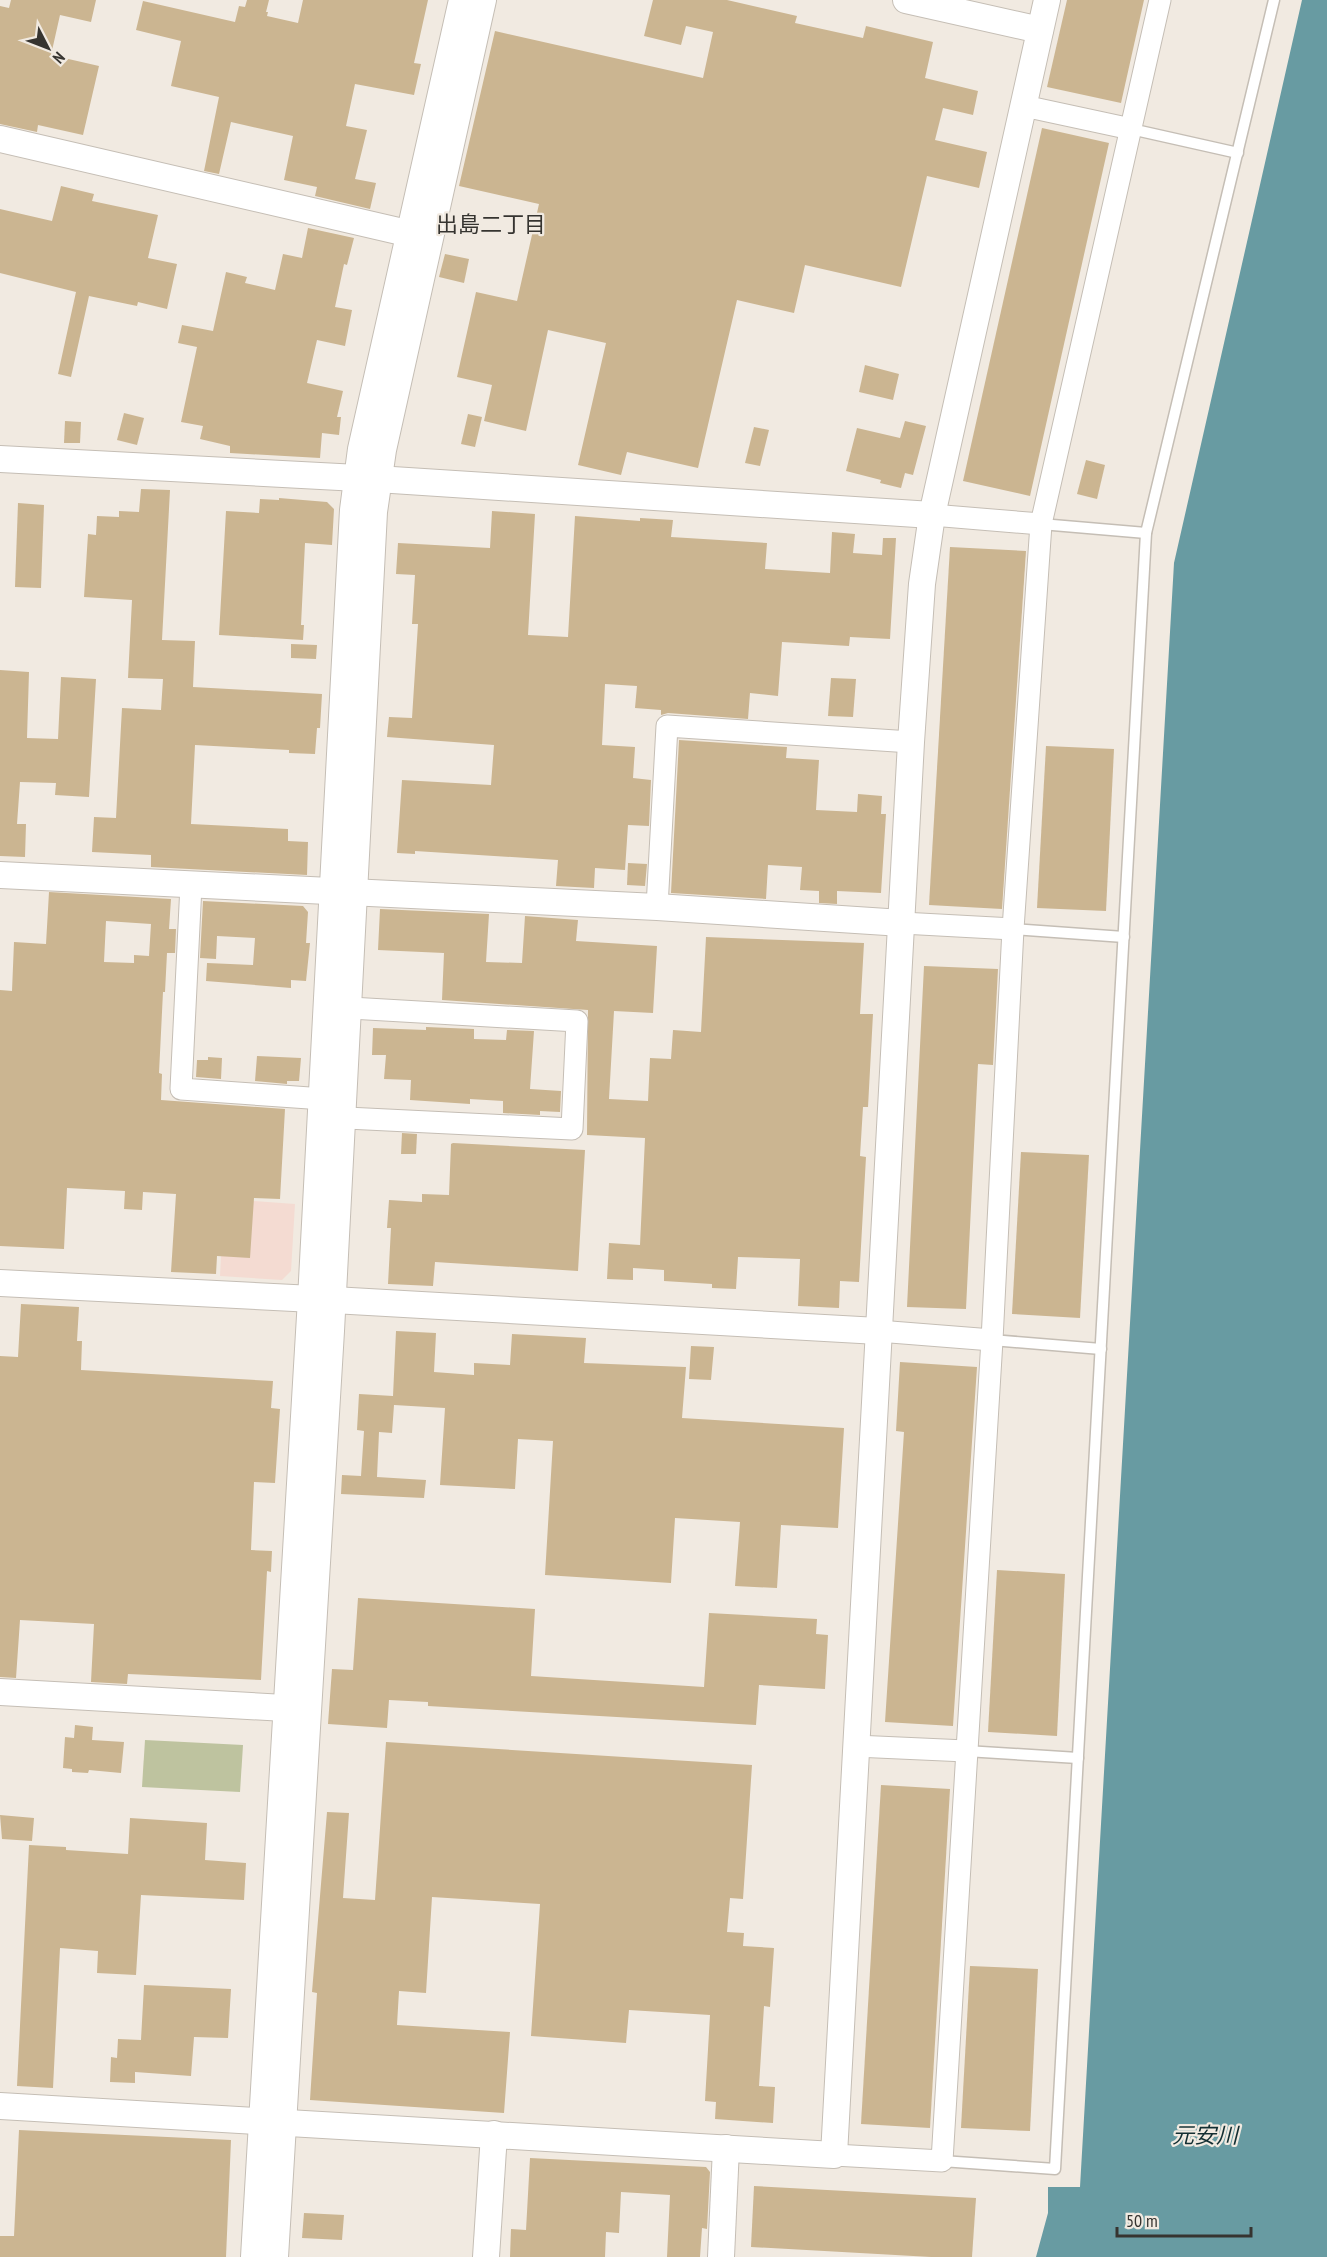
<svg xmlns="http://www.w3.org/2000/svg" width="1327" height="2257" font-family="'PT Sans Narrow','Noto Sans JP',sans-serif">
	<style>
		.commercial { fill: #f4dbd2 }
		.green { fill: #bec39f }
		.water { fill: #689ba2 }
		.building { fill: #cbb591; fill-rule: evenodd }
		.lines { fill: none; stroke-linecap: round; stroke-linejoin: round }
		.service-casing { stroke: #c5beb5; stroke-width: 13 }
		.minor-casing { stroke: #c5beb5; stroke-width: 23 }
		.tertiary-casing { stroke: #c5beb5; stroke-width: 28 }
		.service { stroke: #fff; stroke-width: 10 }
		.minor { stroke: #fff; stroke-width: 21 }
		.tertiary { stroke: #fff; stroke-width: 26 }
		.labels { text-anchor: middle; stroke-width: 4.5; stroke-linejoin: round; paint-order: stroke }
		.neighbourhood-label { font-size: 22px; fill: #363430; stroke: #f1eae1 }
		.water-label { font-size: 22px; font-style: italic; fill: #122e32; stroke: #f1eae1 }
	</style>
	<rect width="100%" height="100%" fill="#f1eae1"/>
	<polygon class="commercial" points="224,1199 295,1204 291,1271 282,1280 220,1276"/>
	<polygon class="green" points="145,1740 243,1745 240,1792 142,1787"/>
	<polygon class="water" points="1302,0 1327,0 1327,2257 1036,2257 1048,2213 1048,2187 1080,2187 1174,563"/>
	<g class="building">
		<polygon points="11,0 96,0 91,22 60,15 51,55 99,66 83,135 38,125 37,132 0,124 0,6 9,8"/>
		<polygon points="247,0 269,0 266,12 268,12 267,16 298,23 303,0 428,0 414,63 421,64 414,95 355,84 346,126 367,130 355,179 376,183 370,209 315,196 317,187 284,180 293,136 231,122 219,174 204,171 219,97 171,86 181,41 136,30 143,1 235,22 239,6 245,7"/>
		<polygon points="653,0 727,0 797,16 795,23 863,38 866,26 933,42 925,78 978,91 973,115 943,108 935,140 987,152 979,188 927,176 901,287 805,265 794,313 737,300 698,468 627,452 621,475 578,465 606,343 548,330 526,431 484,421 492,385 457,377 476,292 517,301 539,204 459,186 495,31 703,78 713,32 686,26 681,45 644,36"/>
		<polygon points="1067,0 1144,0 1121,103 1047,87"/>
		<polygon points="1042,128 1109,143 1030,496 963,481"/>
		<polygon points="61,186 94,194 92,201 158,215 148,258 177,264 167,309 138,302 137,306 89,296 71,377 58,374 76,292 0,273 0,209 52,221"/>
		<polygon points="308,228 354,238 347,265 344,264 335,307 352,310 345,346 317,340 307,383 343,391 337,417 341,417 339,435 322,433 320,458 230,453 230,446 200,439 203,426 181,422 197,347 178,343 182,325 213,331 226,272 247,277 245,283 275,290 283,254 302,258"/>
		<polygon points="445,254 469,259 464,283 439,277"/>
		<polygon points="865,365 899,374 893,400 859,392"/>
		<polygon points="124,413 144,418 137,445 117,440"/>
		<polygon points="468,414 482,417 475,447 461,444"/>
		<polygon points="65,421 81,422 80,443 64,443"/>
		<polygon points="905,421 926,426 913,475 905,473 901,488 880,483 881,480 846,471 857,428 900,438"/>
		<polygon points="754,427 769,430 760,466 745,463"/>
		<polygon points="1086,460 1105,465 1097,499 1077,494"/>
		<polygon points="141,489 170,490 162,640 195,641 193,687 322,694 320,728 317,728 315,754 289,753 289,750 195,745 191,824 288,829 288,841 308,842 307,875 151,867 151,855 92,852 94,817 116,818 122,708 161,710 163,679 128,678 132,600 84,597 88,534 96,535 97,516 119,517 119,511 139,512"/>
		<polygon points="279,498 327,502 334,509 332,545 305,543 301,625 304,625 303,640 219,635 226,511 259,513 260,499 279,500"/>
		<polygon points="18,503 44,505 41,588 15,587"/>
		<polygon points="492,511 535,514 528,635 568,637 575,516 640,521 640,518 673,520 671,537 767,543 765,569 830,573 832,532 855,534 853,553 882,555 883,538 896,538 890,639 850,637 849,646 782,642 778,696 750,693 748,719 668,713 661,715 661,710 635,708 637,686 605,684 602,745 635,747 633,778 651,780 649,826 628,825 625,870 595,868 594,888 556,886 558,860 415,851 415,854 397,853 402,780 491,785 494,745 387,737 389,717 412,718 418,624 412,624 415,575 396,574 398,543 490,548"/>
		<polygon points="950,547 1026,551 1002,909 929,905"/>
		<polygon points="291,644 317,645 316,659 291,658"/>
		<polygon points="0,670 29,672 27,738 58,739 61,677 96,679 89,797 55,795 56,783 20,782 17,824 26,824 25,857 0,856"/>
		<polygon points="831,678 856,679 853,717 828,716"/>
		<polygon points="679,740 787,747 786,758 819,760 816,810 857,812 858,794 882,796 881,814 886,814 881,893 837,891 837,904 819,903 819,891 800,890 802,867 768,865 766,899 671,893"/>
		<polygon points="1046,746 1114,749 1106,911 1037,908"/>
		<polygon points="628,863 647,864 645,886 627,885"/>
		<path d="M49 892 171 899 169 929H176L175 953H167L165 992H163L159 1073 162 1074 161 1100 285 1109 280 1199 254 1198 250 1258 217 1256 216 1274 171 1272 176 1194 143 1192 142 1210 124 1209 125 1191 67 1188 64 1249 0 1246V990L12 991 14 942 46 944ZM106 921 151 924 149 956 134 955V963L104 962Z"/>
		<polygon points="203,901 303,906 308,912 306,943 310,943 306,981 291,980 291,988 206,981 207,963 253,965 255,938 217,936 216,959 200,958"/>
		<polygon points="380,909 489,914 486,962 522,963 525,916 578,920 576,941 657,946 653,1013 614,1011 609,1099 648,1101 650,1058 671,1059 673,1030 701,1032 706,937 864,943 860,1014 873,1014 868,1107 863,1107 860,1156 866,1157 859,1282 840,1281 839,1308 798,1306 800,1259 738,1257 736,1289 712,1288 712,1284 664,1281 664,1270 633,1268 633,1280 607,1279 609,1243 640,1245 645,1138 587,1135 588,1010 442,1000 444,953 378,950"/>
		<polygon points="924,966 998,969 993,1065 978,1064 966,1309 907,1307"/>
		<polygon points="426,1027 474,1029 474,1039 506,1040 507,1030 534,1031 530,1089 561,1091 560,1112 540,1111 540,1115 503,1113 503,1101 470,1099 470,1104 410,1100 411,1080 384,1079 386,1055 372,1055 373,1028 426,1030"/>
		<polygon points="257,1056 301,1058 299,1081 287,1081 287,1084 255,1081"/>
		<polygon points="208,1057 222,1058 221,1079 196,1077 197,1060 208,1060"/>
		<polygon points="402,1133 417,1134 416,1154 401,1154"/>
		<polygon points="453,1143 585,1150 578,1271 435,1262 433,1286 388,1284 391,1228 387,1228 389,1200 422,1202 422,1194 449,1195 451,1144"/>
		<polygon points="1021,1152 1089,1155 1080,1318 1012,1314"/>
		<polygon points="21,1304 79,1307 77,1341 82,1341 81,1370 273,1381 271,1408 280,1409 275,1483 254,1482 251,1550 272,1551 271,1572 267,1571 261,1680 128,1674 127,1684 91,1682 94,1624 20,1620 16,1678 0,1677 0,1356 18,1357"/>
		<polygon points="396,1331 436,1333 434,1372 474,1375 474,1363 510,1365 512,1334 586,1338 584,1363 686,1367 682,1418 844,1428 838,1528 781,1525 777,1588 735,1586 740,1522 675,1518 671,1583 545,1575 553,1441 518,1439 515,1489 440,1485 445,1408 394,1405 392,1433 379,1432 377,1477 426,1480 424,1498 341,1494 342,1475 361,1476 364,1431 357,1430 359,1394 393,1396"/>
		<polygon points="691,1346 714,1347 711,1380 689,1379"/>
		<polygon points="900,1362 977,1367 953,1726 885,1722 904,1432 896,1431"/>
		<polygon points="997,1570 1065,1574 1057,1736 988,1732"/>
		<polygon points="358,1598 535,1609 531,1676 704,1687 709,1613 817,1619 816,1634 828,1635 825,1689 759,1685 756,1725 428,1706 428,1702 389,1700 387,1728 328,1724 332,1669 353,1670"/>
		<polygon points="75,1725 93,1727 92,1740 124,1742 121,1773 89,1770 88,1773 72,1772 72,1769 63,1768 65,1737 74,1738"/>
		<polygon points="386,1742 752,1765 743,1899 730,1898 727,1932 744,1933 743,1946 774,1948 770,2007 764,2006 759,2086 775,2087 773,2123 715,2119 716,2102 705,2101 710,2015 629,2010 626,2043 531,2036 540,1904 432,1897 426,1993 399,1991 397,2025 510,2032 504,2113 310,2100 317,1993 312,1992 327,1812 349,1813 343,1898 375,1900"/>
		<polygon points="881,1785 950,1789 930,2128 861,2124"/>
		<polygon points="0,1815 34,1818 32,1841 2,1839"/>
		<polygon points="130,1818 207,1823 205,1860 246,1863 244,1900 141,1895 136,1975 97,1973 98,1951 60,1948 53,2088 17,2086 29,1845 66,1847 66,1850 128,1854"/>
		<polygon points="970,1966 1038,1969 1030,2131 961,2128"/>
		<polygon points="144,1985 231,1989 228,2038 194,2037 191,2076 135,2072 135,2083 110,2082 111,2057 117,2058 118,2039 141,2040"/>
		<polygon points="19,2130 231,2140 226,2257 0,2257 0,2236 14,2236"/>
		<polygon points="530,2158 706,2167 710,2172 707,2229 702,2228 700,2257 667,2257 670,2195 621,2192 619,2233 606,2232 605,2257 510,2257 511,2229 526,2230"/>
		<polygon points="754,2186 976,2198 972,2257 931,2257 751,2247"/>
		<polygon points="304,2213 344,2215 342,2240 302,2238"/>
	</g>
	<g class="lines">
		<g class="service-casing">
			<g id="service">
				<polyline points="1131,129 1238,153"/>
				<polyline points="1041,524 1146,533"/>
				<polyline points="1013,929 1124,937"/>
				<polyline points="992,1340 1101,1349"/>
				<polyline points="966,1751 1078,1758"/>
				<polyline points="942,2161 1055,2169 1146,533 1274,0"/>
			</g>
		</g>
		<g class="minor-casing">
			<g id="minor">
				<polyline points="1024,106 1131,129"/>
				<polyline points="932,515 1041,524"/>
				<polyline points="191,885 181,1089 338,1100"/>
				<polyline points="657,907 667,726 911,742"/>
				<polyline points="902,923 1013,929"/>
				<polyline points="326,1117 572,1129 577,1021 333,1007"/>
				<polyline points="878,1331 992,1340"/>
				<polyline points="855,1746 966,1751"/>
				<polyline points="834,2155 942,2161 992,1340 1013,929 1041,524 1160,0"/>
			</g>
		</g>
		<g class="tertiary-casing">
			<g id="tertiary">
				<polyline points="906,0 1040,30"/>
				<polyline points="0,139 424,237"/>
				<polyline points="0,459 377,479 932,515"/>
				<polyline points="0,875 657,907 902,923"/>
				<polyline points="0,1283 333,1300 878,1331"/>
				<polyline points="0,1692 303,1709"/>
				<polyline points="0,2106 834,2155 911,742 922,584 932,515 1047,0"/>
				<polyline points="254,2257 311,1299 353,510 361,449 462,0"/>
				<polyline points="275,2257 331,1331 374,512 383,450 483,0"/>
				<polyline points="486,2257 494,2134"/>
				<polyline points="721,2257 726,2148"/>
			</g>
		</g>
		<use href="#service" class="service"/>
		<use href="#minor" class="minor"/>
		<use href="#tertiary" class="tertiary"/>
	</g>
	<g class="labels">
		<g class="neighbourhood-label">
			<text x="491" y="232">出島二丁目</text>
		</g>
		<g class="water-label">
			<text x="1205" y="2143">元安川</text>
		</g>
	</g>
	<g transform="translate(48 48) rotate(132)" stroke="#f1eae1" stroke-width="4.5" paint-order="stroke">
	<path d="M0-4.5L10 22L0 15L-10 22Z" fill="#363430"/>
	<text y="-9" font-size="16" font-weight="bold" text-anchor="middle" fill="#363430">N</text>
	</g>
	<path d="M1117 2227v9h134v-9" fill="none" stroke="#363430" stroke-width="3"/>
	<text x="1126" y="2227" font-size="18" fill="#363430" stroke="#f1eae1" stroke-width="4.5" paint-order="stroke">50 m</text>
</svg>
